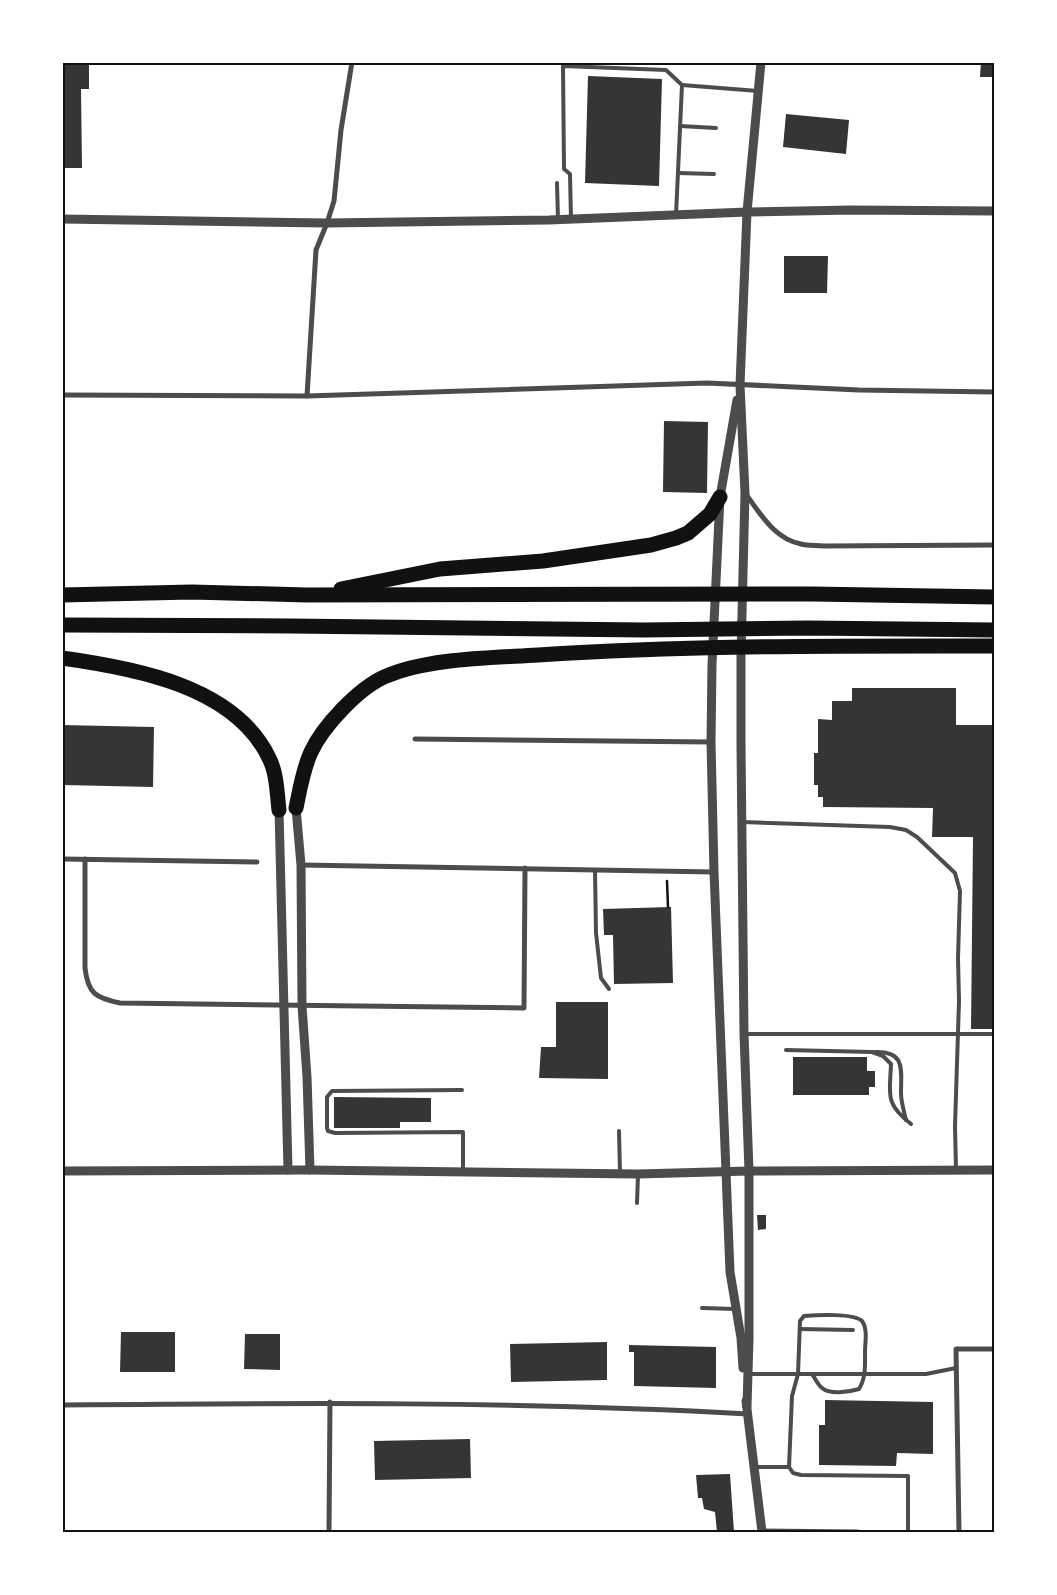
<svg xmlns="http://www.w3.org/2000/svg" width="1057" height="1595" font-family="'Exo 2',sans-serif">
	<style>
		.building { fill: #353535 }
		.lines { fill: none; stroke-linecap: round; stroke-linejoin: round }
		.path { stroke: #111; stroke-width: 2.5 }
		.service { stroke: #4c4c4c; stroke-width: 4 }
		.minor { stroke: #4c4c4c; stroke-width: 5 }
		.tertiary { stroke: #4c4c4c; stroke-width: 9 }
		.motorway { stroke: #111; stroke-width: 15 }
		.neatline { fill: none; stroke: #111; stroke-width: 2 }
	</style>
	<rect width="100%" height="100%" fill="#fff"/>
	<g class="building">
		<polygon points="62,62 89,62 89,89 81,89 82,168 62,168"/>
		<polygon points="981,62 994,62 994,77 980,77"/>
		<polygon points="588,76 662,79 659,186 585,183"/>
		<polygon points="786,114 849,120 846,154 783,147"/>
		<polygon points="784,256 828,256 827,293 784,293"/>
		<polygon points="664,421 708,422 707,493 663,492"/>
		<polygon points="852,688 956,688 956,725 994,725 994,1029 971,1029 973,837 932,837 933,808 823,807 823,797 818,797 818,785 814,785 814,753 818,753 818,719 832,720 832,701 852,701"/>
		<polygon points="62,725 154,727 153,787 62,785"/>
		<polygon points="671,907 673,983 614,984 613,935 604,935 603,909"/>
		<polygon points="556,1002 608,1002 608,1079 539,1078 541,1047 556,1047"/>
		<polygon points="793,1057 867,1057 867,1071 875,1071 875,1087 869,1087 869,1095 793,1095"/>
		<polygon points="334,1097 431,1098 431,1122 400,1122 400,1128 334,1128"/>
		<polygon points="757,1215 766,1215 766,1229 758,1230"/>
		<polygon points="121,1332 175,1332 175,1372 120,1372"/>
		<polygon points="245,1334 280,1334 280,1370 244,1369"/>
		<polygon points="607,1342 607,1380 511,1382 510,1344"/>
		<polygon points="629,1345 716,1347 716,1388 634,1386 634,1352 629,1352"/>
		<polygon points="825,1400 933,1402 933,1454 897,1453 896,1466 819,1465 819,1425 825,1425"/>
		<polygon points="470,1439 471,1478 375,1480 374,1441"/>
		<polygon points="730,1474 734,1532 717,1532 715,1512 704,1509 702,1498 698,1498 696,1475"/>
	</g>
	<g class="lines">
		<polyline class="path" points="667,881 668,907"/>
		<g class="service">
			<polyline points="680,126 716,128"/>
			<polyline points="678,173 714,174"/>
			<polyline points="557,183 558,220"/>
			<polyline points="676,215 682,85 758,91"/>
			<polyline points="571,219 570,174 564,169 563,66 666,70 682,85"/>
			<polyline points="742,822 890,827 906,830 917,837 955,873 960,891 958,958 959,1001 955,1126 956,1170"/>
			<polyline points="595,870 596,933 601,978 609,989"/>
			<polyline points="744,1034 994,1034"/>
			<path d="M786 1050 872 1052 883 1056 891 1064C890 1094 884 1103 911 1124"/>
			<path d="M875 1052C906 1051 901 1070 901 1093 901 1102 904 1111 906 1120"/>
			<polyline points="462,1090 332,1091 327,1097 327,1128 328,1131 335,1133 463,1132 463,1171"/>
			<polyline points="619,1131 620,1173"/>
			<polyline points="637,1203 638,1175"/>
			<polyline points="702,1308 735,1309"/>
			<polyline points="800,1329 853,1330"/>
			<polyline points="749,1374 926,1374 956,1368"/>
			<path d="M755 1467H789L792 1396 798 1374 800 1321 804 1316C816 1315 854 1313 862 1321 868 1329 865 1343 865 1352 865 1365 866 1378 859 1389 849 1392 830 1395 822 1388 818 1385 815 1378 812 1374"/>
			<polyline points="789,1467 793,1473 801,1475 908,1476 908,1532"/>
		</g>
		<g class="minor">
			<polyline points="62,395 307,396 707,383 859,390 994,392"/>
			<polyline points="307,396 316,250 327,223 334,201 341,130 352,62"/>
			<path d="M745 493C760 513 774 539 801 544 808 546 817 545 824 546L994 545"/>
			<polyline points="415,739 711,742"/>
			<polyline points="62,859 257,862"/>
			<path d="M85 859V968C88 994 96 998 120 1003L524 1008 525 868"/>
			<polyline points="301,865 714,872"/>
			<path d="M62 1405C291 1403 520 1401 748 1414"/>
			<polyline points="762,1531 858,1532"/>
			<polyline points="329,1532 330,1402"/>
			<polyline points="959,1532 956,1349 994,1349"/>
		</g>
		<g class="tertiary">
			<polyline points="62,219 327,223 549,220 747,212 851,210 994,211"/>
			<polyline points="737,400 720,497 712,665 711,742 714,872 730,1272 741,1338 743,1368"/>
			<polyline points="296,808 301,865 302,1006 307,1077 310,1170"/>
			<polyline points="279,810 288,1170"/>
			<polyline points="62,1171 310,1170 638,1174 749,1171 994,1170"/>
			<polyline points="746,1401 762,1532"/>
			<polyline points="747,1406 749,1338 749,1171 744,1034 741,745 741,655 745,493 740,385 747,212 761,62"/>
		</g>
		<g class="motorway">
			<polyline points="341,589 440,569 543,561 651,545 676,538 688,533 710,514 720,497"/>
			<polyline points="62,595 192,592 307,595 812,594 994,597"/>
			<polyline points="62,625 291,626 644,630 808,628 994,630"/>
			<path d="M62 658C134 668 235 686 269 758 277 773 277 794 279 810"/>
			<path d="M296 808C300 789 303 769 311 752 323 726 358 689 384 677 427 658 490 658 538 655 690 645 842 646 994 646"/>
		</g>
	</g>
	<rect width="1057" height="1595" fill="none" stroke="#ffffff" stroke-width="128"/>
	<rect x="64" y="64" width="929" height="1467" class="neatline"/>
</svg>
